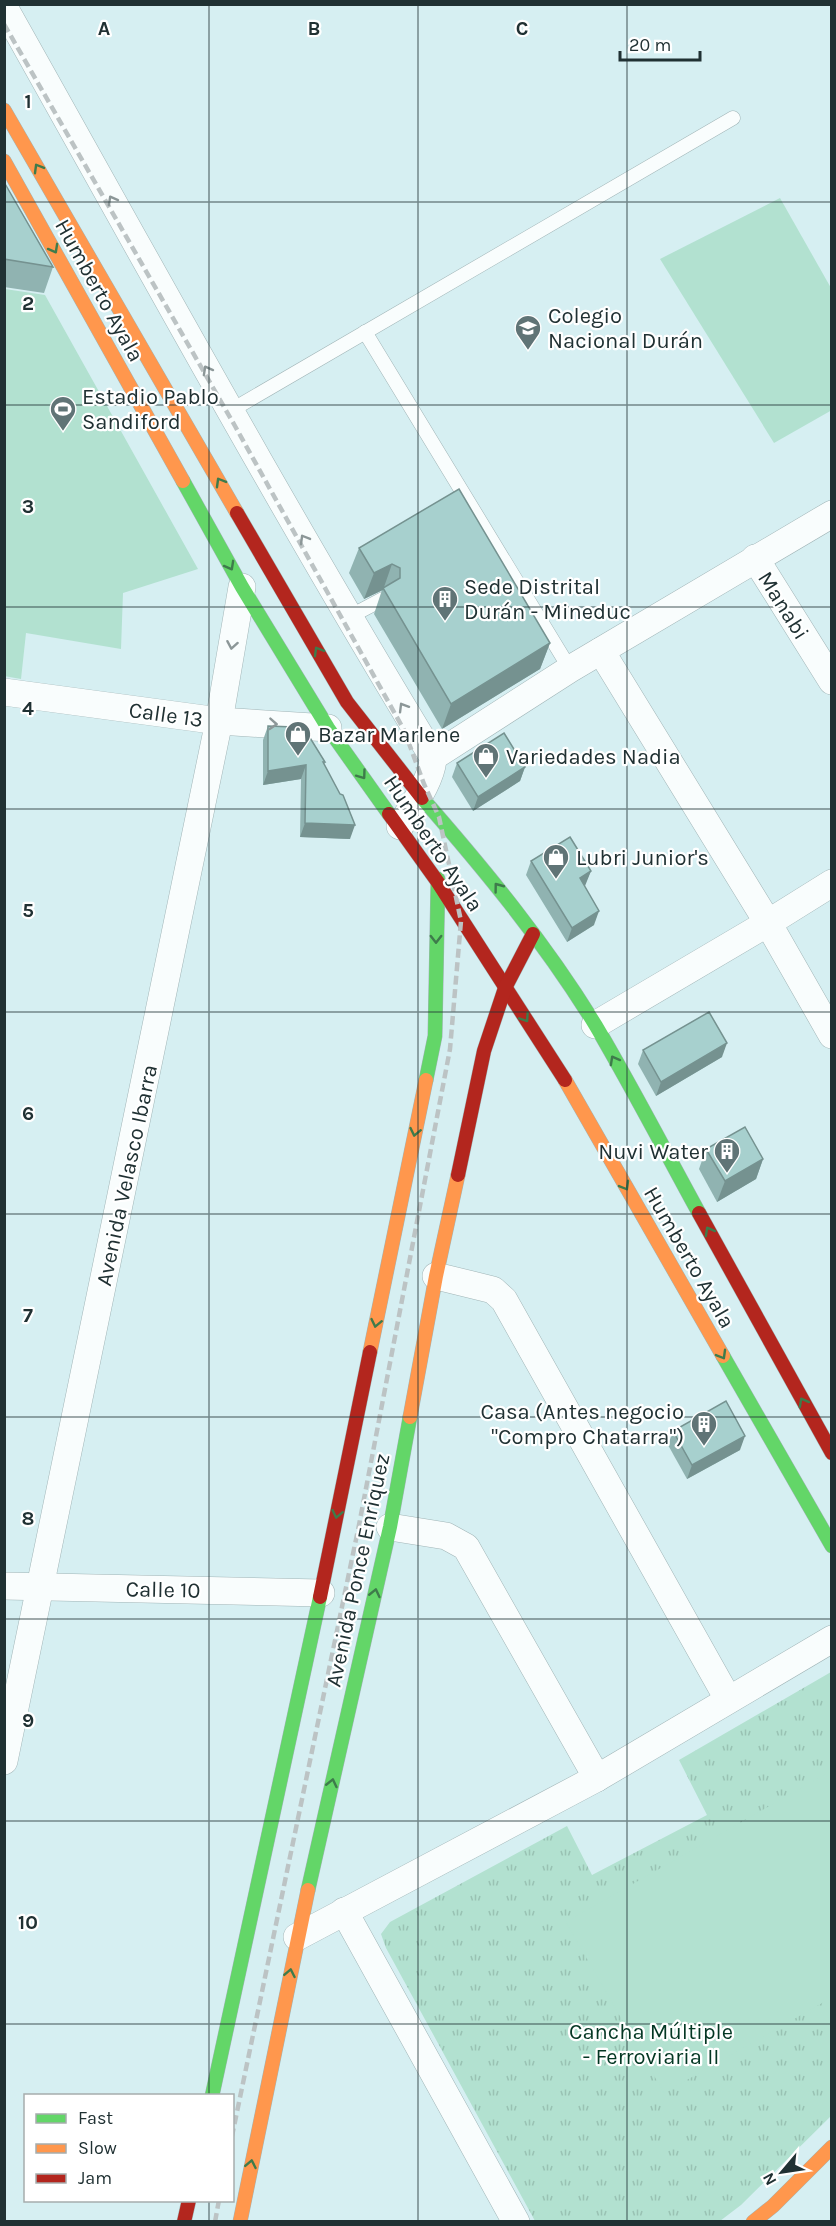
<svg xmlns="http://www.w3.org/2000/svg" width="836" height="2226" font-family="Karla,sans-serif">
	<style>
		.park { fill: url(#park-tufts) }
		.pitch { fill: #b2e1d0 }
		.lines { fill: none; stroke-linecap: round; stroke-linejoin: round }
		.lane-casing { stroke: #a1b5b7; stroke-width: 15 }
		.street-casing { stroke: #a1b5b7; stroke-width: 28 }
		.fast-casing { stroke: #a1b5b7; stroke-width: 15 }
		.slow-casing { stroke: #a1b5b7; stroke-width: 15 }
		.jam-casing { stroke: #a1b5b7; stroke-width: 15 }
		.lane { stroke: #f9fdfd; stroke-width: 14 }
		.street { stroke: #f9fdfd; stroke-width: 27 }
		.fast { stroke: #63d668; stroke-width: 14 }
		.slow { stroke: #ff974d; stroke-width: 14 }
		.jam { stroke: #b3261e; stroke-width: 14 }
		.rail { stroke: #bcc3c4; stroke-width: 4.5; stroke-dasharray: 9 4.5; stroke-linecap: butt }
		.wall { fill: #90b3b1 }
		.shaded-wall { fill: #759290 }
		.building { fill: #a7d0ce; stroke: #759290; stroke-width: 1.5 }
		.oneway { stroke: #3e7b4b }
		.oneway2 { stroke: #8c9798 }
		.grid { fill: none; stroke: #203133; stroke-width: 1.5; stroke-opacity: 0.55 }
		.labels { text-anchor: middle; stroke-width: 4.5; stroke-linejoin: round; paint-order: stroke }
		.street-label { font-size: 22px; fill: #203133; stroke: #fff }
		.poi-label { font-size: 22px; fill: #203133; stroke: #fff; text-anchor: start }
		.park-label { font-size: 22px; fill: #033723; stroke: #fff }
		.grid-label { font-size: 20px; text-anchor: middle; font-weight: bold; fill: #203133; stroke: #fff; stroke-width: 4.5; stroke-linejoin: round; paint-order: stroke }
	</style>
	<defs>
		<pattern id="park-tufts" width="24" height="20" patternUnits="userSpaceOnUse" patternTransform="scale(1.5)"><rect width="24" height="20" fill="#b2e1d0"/><path d="M3 7l-1-3M5 7V3M7 7l1-3M15 17l-1-3M17 17v-4M19 17l1-3" fill="none" stroke="#99c2b3"/></pattern>
	</defs>
	<rect width="100%" height="100%" fill="#d6eff2"/>
	<polygon class="park" points="831,1672 831,2116 741,2205 720,2221 535,2221 386,1948 381,1934 390,1922 567,1826 592,1875 707,1815 679,1760"/>
	<g class="pitch">
		<polygon points="780,198 831,288 832,410 774,443 660,259"/>
		<polygon points="5,289 45,295 198,569 123,593 121,649 26,633 21,679 4,676"/>
		<polygon points="831,1771 831,1998 664,2093 566,1922"/>
	</g>
	<g class="lines">
		<g class="lane-casing">
			<g id="lane">
				<polyline points="365,332 570,669"/>
				<polyline points="230,411 733,118"/>
				<polyline points="349,617 383,599"/>
			</g>
		</g>
		<g class="street-casing">
			<g id="street">
				<path d="M4 7C145 258 283 511 433 757 433 779 411 808 400 826"/>
				<polyline points="755,558 832,681"/>
				<polyline points="601,651 768,923 832,1035"/>
				<polyline points="4,692 219,721 328,728"/>
				<polyline points="433,757 570,669 832,514"/>
				<polyline points="595,1025 768,923 832,883"/>
				<polyline points="436,1276 493,1290 504,1300 728,1699"/>
				<polyline points="390,1527 446,1536 466,1547 597,1778"/>
				<polyline points="4,1586 321,1593"/>
				<polyline points="4,1761 219,721 242,587"/>
				<polyline points="344,1911 516,2222"/>
				<polyline points="297,1937 597,1778 832,1639"/>
			</g>
		</g>
		<g class="fast-casing">
			<g id="fast">
				<polyline points="183,481 242,587 328,728 389,814"/>
				<path d="M422 798C485 870 546 944 596 1026 632 1087 665 1151 699 1213"/>
				<polyline points="426,1080 435,1036 438,879"/>
				<polyline points="723,1356 832,1546"/>
				<polyline points="308,1890 390,1527 410,1417"/>
				<polyline points="212,2096 320,1597"/>
			</g>
		</g>
		<g class="slow-casing">
			<g id="slow">
				<polyline points="4,110 237,513"/>
				<polyline points="4,161 183,481"/>
				<polyline points="565,1080 723,1356"/>
				<polyline points="370,1352 426,1080"/>
				<polyline points="410,1417 436,1276 458,1175"/>
				<polyline points="240,2222 308,1890"/>
				<polyline points="753,2222 773,2206 832,2147"/>
			</g>
		</g>
		<g class="jam-casing">
			<g id="jam">
				<polyline points="237,513 347,702 422,798"/>
				<polyline points="389,814 437,881 565,1080"/>
				<polyline points="458,1175 484,1051 505,988 533,934"/>
				<polyline points="699,1213 832,1453"/>
				<polyline points="320,1597 370,1352"/>
				<polyline points="184,2222 189,2200"/>
			</g>
		</g>
		<use href="#lane" class="lane"/>
		<use href="#street" class="street"/>
		<use href="#fast" class="fast"/>
		<use href="#slow" class="slow"/>
		<use href="#jam" class="jam"/>
		<g class="rail">
			<polyline points="4,24 235,426 404,730 424,784 439,817 461,921 450,1049 359,1525 232,2136"/>
			<polyline points="215,2222 219,2200"/>
		</g>
	</g>
	<g class="wall">
		<polygon points="4,182 53,267 44,293 4,287"/>
		<polygon points="359,548 550,643 540,669 442,729 374,614 382,590 364,599 349,573"/>
		<polygon points="268,726 305,736 307,733 325,762 324,765 350,839 300,837 301,779 263,785 263,740"/>
		<polygon points="457,763 525,767 520,781 473,811 452,777"/>
		<polygon points="531,861 591,871 584,886 594,925 567,942 526,875"/>
		<polygon points="643,1050 722,1057 656,1096 638,1064"/>
		<polygon points="706,1149 763,1159 756,1179 717,1202 699,1169"/>
		<polygon points="673,1431 740,1450 687,1479 668,1445"/>
	</g>
	<g class="shaded-wall">
		<polygon points="392,564 383,590 364,599 374,573"/>
		<polygon points="550,643 540,669 442,729 451,704"/>
		<polygon points="306,765 301,779 263,785 268,771"/>
		<polygon points="525,767 520,781 473,811 478,797"/>
		<polygon points="305,823 355,825 350,839 300,837"/>
		<polygon points="591,871 585,886 575,892 580,878"/>
		<polygon points="599,911 594,925 567,942 572,928"/>
		<polygon points="727,1043 722,1057 656,1096 661,1082"/>
		<polygon points="763,1159 756,1179 717,1202 725,1181"/>
		<polygon points="745,1436 740,1450 687,1479 692,1465"/>
	</g>
	<g class="building">
		<polygon points="4,182 53,267 4,259"/>
		<polygon points="459,489 550,643 451,704 383,588 400,578 400,568 392,564 374,573 359,548"/>
		<polygon points="268,726 294,727 302,731 307,738 307,733 325,762 323,762 340,794 343,795 355,825 305,823 306,765 268,771"/>
		<polygon points="504,733 525,767 478,797 457,763"/>
		<polygon points="570,837 591,871 580,878 599,911 572,928 531,861"/>
		<polygon points="709,1012 727,1043 661,1082 643,1050"/>
		<polygon points="745,1127 763,1159 725,1181 706,1149"/>
		<polygon points="726,1401 745,1436 692,1465 673,1431"/>
	</g>
	<defs><path id="oneway-chevron" d="M-2-3.5L2.5 0L-2 3.5" fill="none" stroke-width="1.6" stroke-linecap="round" stroke-linejoin="round" transform="scale(1.5)"/></defs>
	<g class="oneway">
		<use href="#oneway-chevron" transform="translate(38 168) rotate(-120)"/>
		<use href="#oneway-chevron" transform="translate(54 249) rotate(61)"/>
		<use href="#oneway-chevron" transform="translate(220 482) rotate(-120)"/>
		<use href="#oneway-chevron" transform="translate(230 566) rotate(61)"/>
		<use href="#oneway-chevron" transform="translate(318 651) rotate(-120)"/>
		<use href="#oneway-chevron" transform="translate(362 775) rotate(54)"/>
		<use href="#oneway-chevron" transform="translate(498 887) rotate(-127)"/>
		<use href="#oneway-chevron" transform="translate(436 939) rotate(90)"/>
		<use href="#oneway-chevron" transform="translate(525 1018) rotate(56)"/>
		<use href="#oneway-chevron" transform="translate(614 1060) rotate(-119)"/>
		<use href="#oneway-chevron" transform="translate(415 1132) rotate(102)"/>
		<use href="#oneway-chevron" transform="translate(625 1186) rotate(60)"/>
		<use href="#oneway-chevron" transform="translate(709 1231) rotate(-119)"/>
		<use href="#oneway-chevron" transform="translate(376 1323) rotate(102)"/>
		<use href="#oneway-chevron" transform="translate(722 1355) rotate(60)"/>
		<use href="#oneway-chevron" transform="translate(803 1402) rotate(-119)"/>
		<use href="#oneway-chevron" transform="translate(337 1514) rotate(102)"/>
		<use href="#oneway-chevron" transform="translate(375 1593) rotate(-77)"/>
		<use href="#oneway-chevron" transform="translate(332 1783) rotate(-77)"/>
		<use href="#oneway-chevron" transform="translate(290 1973) rotate(-79)"/>
		<use href="#oneway-chevron" transform="translate(251 2164) rotate(-79)"/>
	</g>
	<g class="oneway2">
		<use href="#oneway-chevron" transform="translate(112 200) rotate(-119)"/>
		<use href="#oneway-chevron" transform="translate(207 370) rotate(-119)"/>
		<use href="#oneway-chevron" transform="translate(304 539) rotate(-120)"/>
		<use href="#oneway-chevron" transform="translate(232 645) rotate(100)"/>
		<use href="#oneway-chevron" transform="translate(403 707) rotate(-121)"/>
		<use href="#oneway-chevron" transform="translate(273 724) rotate(4)"/>
	</g>
	<path class="grid" d="M209 4V2096M418 4V2222M627 4V2222M4 202H832M4 405H832M4 607H832M4 809H832M4 1012H832M4 1214H832M4 1417H832M4 1619H832M4 1821H832M4 2024H832M209 2200V2222"/>
	<defs>
		<g id="school-pin" transform="scale(1.35)"><path d="M0 17L-7.5 6A9.5 9.5 0 1 1 7.5 6Z" fill="#607476" stroke="#fff"/><path d="M0-5L7-2L0 1L-7-2ZM-4 1L0 2.5L4 1V4Q0 6-4 4Z" fill="#fff"/></g>
		<g id="stadium-pin" transform="scale(1.35)"><path d="M0 17L-7.5 6A9.5 9.5 0 1 1 7.5 6Z" fill="#607476" stroke="#fff"/><path d="M0-5a6.5 5 0 1 0 0 10a6.5 5 0 1 0 0-10ZM-3.5-1.8h7v3.6h-7Z" fill="#fff"/></g>
		<g id="building-pin" transform="scale(1.35)"><path d="M0 17L-7.5 6A9.5 9.5 0 1 1 7.5 6Z" fill="#607476" stroke="#fff"/><path d="M-4-6H4V6H1V3H-1V6H-4ZM-2.5-4.3h1.7v1.8h-1.7ZM.8-4.3h1.7v1.8H.8ZM-2.5-1h1.7V.8h-1.7ZM.8-1h1.7V.8H.8Z" fill="#fff"/></g>
		<g id="shop-pin" transform="scale(1.35)"><path d="M0 17L-7.5 6A9.5 9.5 0 1 1 7.5 6Z" fill="#607476" stroke="#fff"/><path d="M-5-2.5h2.3a2.7 3.5 0 0 1 5.4 0H5L5.5 6h-11ZM-1.5-2.5h3a1.5 2.3 0 0 0-3 0Z" fill="#fff"/></g>
	</defs>
	<g fill-rule="evenodd">
		<use href="#school-pin" x="528" y="328"/>
		<use href="#stadium-pin" x="63" y="409"/>
		<use href="#building-pin" x="445" y="599"/>
		<use href="#shop-pin" x="298" y="734"/>
		<use href="#shop-pin" x="486" y="756"/>
		<use href="#shop-pin" x="556" y="857"/>
		<use href="#building-pin" x="727" y="1151"/>
		<use href="#building-pin" x="704" y="1424"/>
	</g>
	<g class="labels">
		<g class="street-label">
			<text transform="translate(100 290) rotate(61)" y="8">Humberto Ayala</text>
			<text transform="translate(784 605) rotate(58)" y="8">Manabi</text>
			<text transform="translate(166 714) rotate(8)" y="8">Calle 13</text>
			<text transform="translate(434 843) rotate(56)" y="8">Humberto Ayala</text>
			<text transform="translate(126 1175) rotate(-78)" y="8">Avenida Velasco Ibarra</text>
			<text transform="translate(690 1257) rotate(60)" y="8">Humberto Ayala</text>
			<text transform="translate(357 1570) rotate(-78)" y="8">Avenida Ponce Enriquez</text>
			<text transform="translate(163 1589) rotate(1)" y="8">Calle 10</text>
		</g>
		<g class="poi-label">
			<text x="548" y="323">Colegio<tspan x="548" dy="25">Nacional Durán</tspan></text>
			<text x="82" y="404">Estadio Pablo<tspan x="82" dy="25">Sandiford</tspan></text>
			<text x="464" y="594">Sede Distrital<tspan x="464" dy="25">Durán - Mineduc</tspan></text>
			<text x="318" y="742">Bazar Marlene</text>
			<text x="506" y="764">Variedades Nadia</text>
			<text x="576" y="865">Lubri Junior's</text>
			<text x="708" y="1159" text-anchor="end">Nuvi Water</text>
			<text x="684" y="1419" text-anchor="end">Casa (Antes negocio<tspan x="684" dy="25">"Compro Chatarra")</tspan></text>
		</g>
		<g class="park-label">
			<text x="651" y="2039">Cancha Múltiple<tspan x="651" dy="25">- Ferroviaria II</tspan></text>
		</g>
	</g>
	<g class="grid-label">
		<text x="104" y="35">A</text>
		<text x="314" y="35">B</text>
		<text x="522" y="35">C</text>
		<text x="28" y="108">1</text>
		<text x="28" y="310">2</text>
		<text x="28" y="513">3</text>
		<text x="28" y="715">4</text>
		<text x="28" y="917">5</text>
		<text x="28" y="1120">6</text>
		<text x="28" y="1322">7</text>
		<text x="28" y="1525">8</text>
		<text x="28" y="1727">9</text>
		<text x="28" y="1929">10</text>
	</g>
	<rect width="836" height="2226" fill="none" stroke="#203133" stroke-width="12"/>
	<rect x="24" y="2094" width="210" height="108" fill="#ffffff" stroke="#a6adad" stroke-width="1.5"/>
	<rect x="36" y="2114" width="30" height="9" fill="#63d668" stroke="#a6adad" stroke-width="1.5"/>
	<text x="78" y="2124" font-size="18" fill="#203133">Fast</text>
	<rect x="36" y="2144" width="30" height="9" fill="#ff974d" stroke="#a6adad" stroke-width="1.5"/>
	<text x="78" y="2154" font-size="18" fill="#203133">Slow</text>
	<rect x="36" y="2174" width="30" height="9" fill="#b3261e" stroke="#a6adad" stroke-width="1.5"/>
	<text x="78" y="2184" font-size="18" fill="#203133">Jam</text>
	<g transform="translate(782 2172) rotate(241)" stroke="#ffffff" stroke-width="4.5" paint-order="stroke">
	<path d="M0-4.5L10 22L0 15L-10 22Z" fill="#203133"/>
	<text y="-9" font-size="16" font-weight="bold" text-anchor="middle" fill="#203133">N</text>
	</g>
	<path d="M620 51v9h80v-9" fill="none" stroke="#203133" stroke-width="3"/>
	<text x="629" y="51" font-size="18" fill="#203133" stroke="#ffffff" stroke-width="4.5" paint-order="stroke">20 m</text>
</svg>
